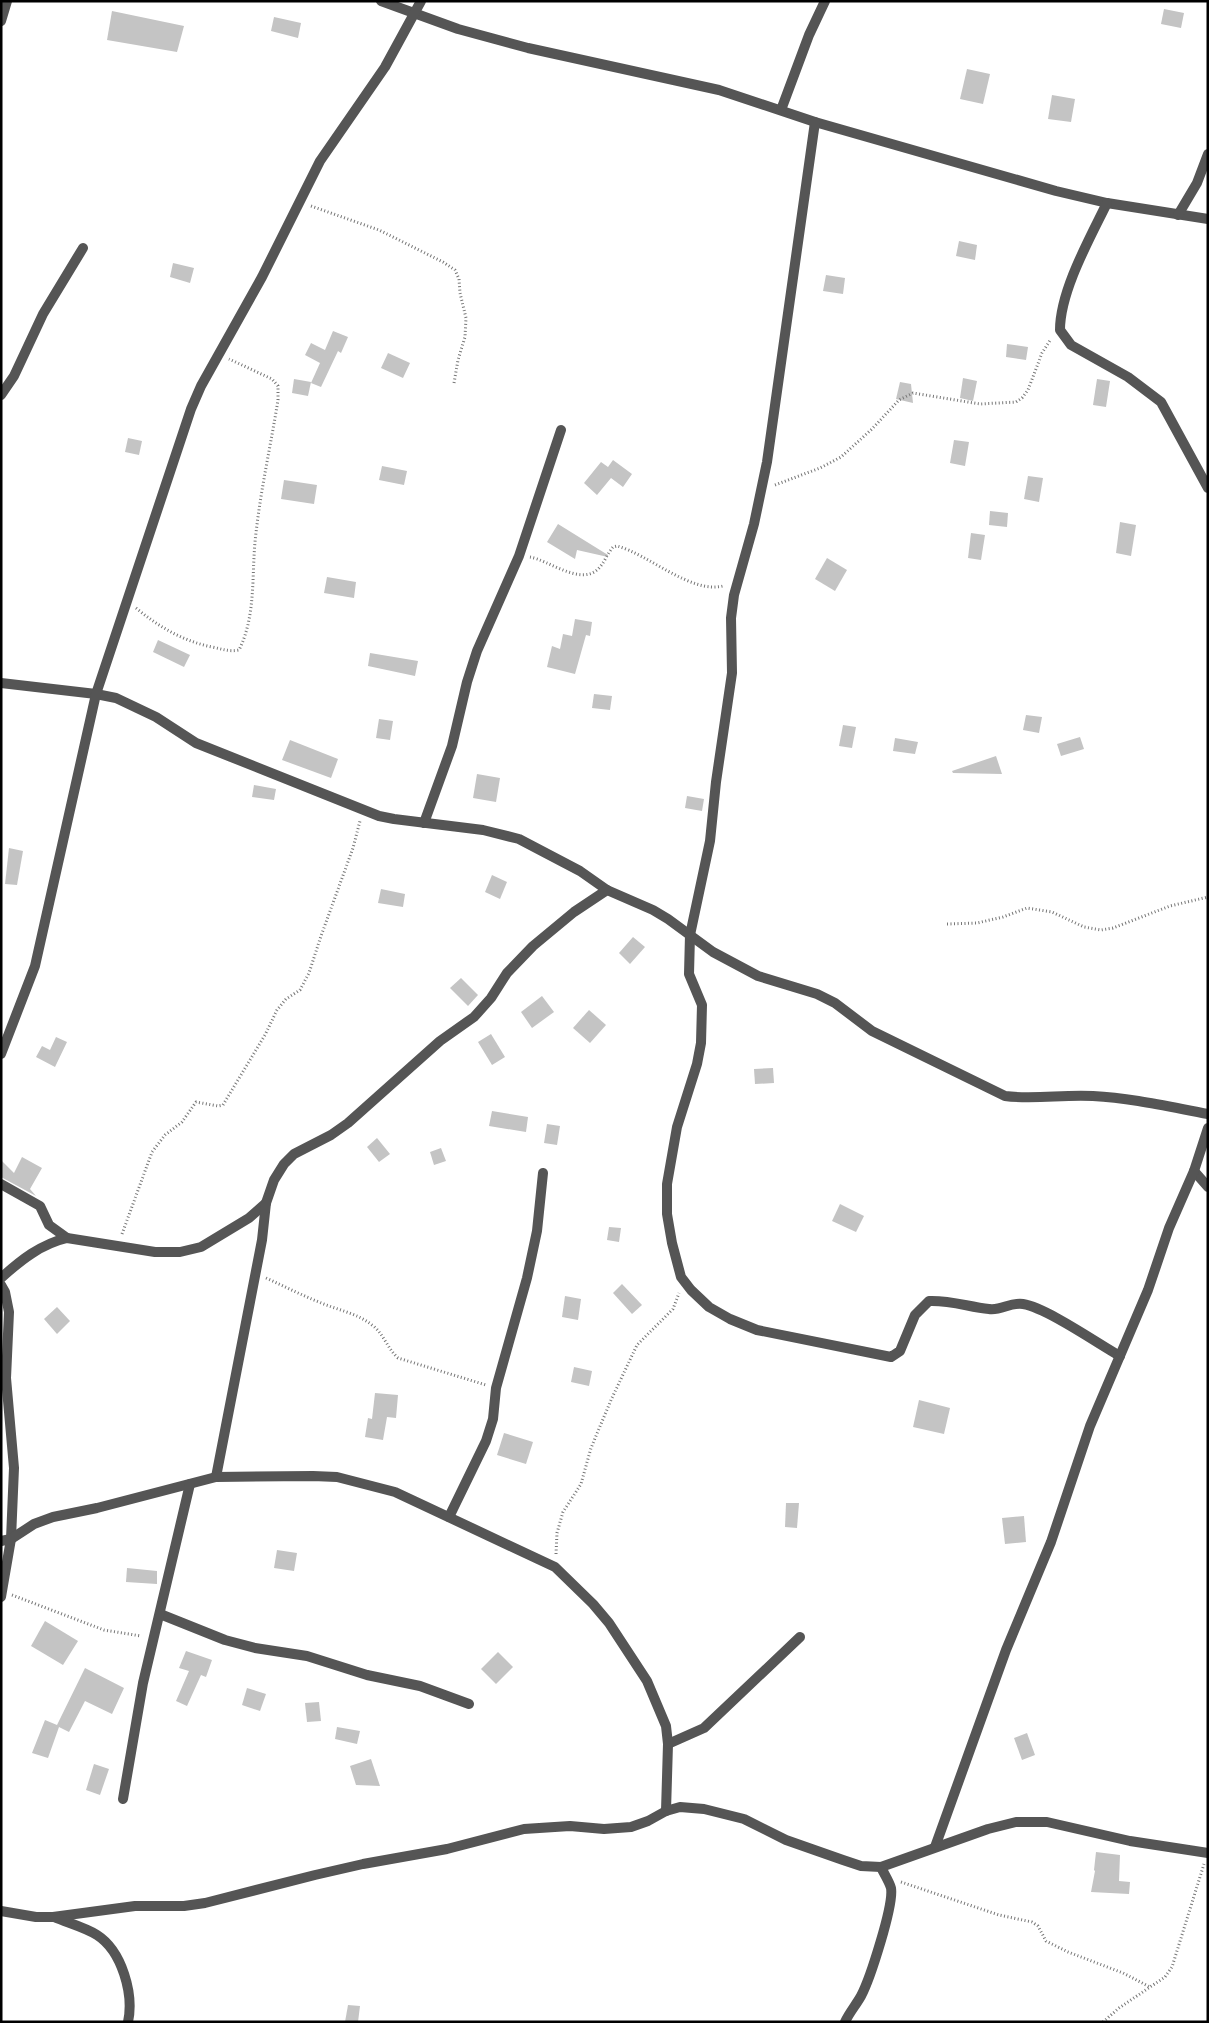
<svg xmlns="http://www.w3.org/2000/svg" width="1209" height="2023" font-family="'Open Sans',sans-serif">
	<style>
		.building { fill: #c4c4c4 }
		.lines { fill: none; stroke-linecap: round; stroke-linejoin: round }
		.path { stroke: #777; stroke-width: 3; stroke-dasharray: 1 2.5; stroke-linecap: butt }
		.street { stroke: #555; stroke-width: 10 }
	</style>
	<rect width="100%" height="100%" fill="#fff"/>
	<g class="building">
		<polygon points="1164,9 1184,13 1181,28 1161,24"/>
		<polygon points="112,11 184,26 177,52 107,40"/>
		<polygon points="274,17 301,23 298,38 271,31"/>
		<polygon points="967,69 990,74 983,104 960,99"/>
		<polygon points="1052,95 1075,99 1071,122 1048,119"/>
		<polygon points="959,241 977,245 975,260 956,256"/>
		<polygon points="173,263 194,268 190,283 170,277"/>
		<polygon points="826,275 845,278 843,294 823,291"/>
		<polygon points="333,331 348,337 341,353 338,351 321,387 311,383 320,363 305,355 311,343 325,350"/>
		<polygon points="1007,344 1028,347 1026,360 1006,357"/>
		<polygon points="388,353 410,363 403,378 381,368"/>
		<polygon points="963,378 977,381 973,401 960,398"/>
		<polygon points="294,379 311,382 308,396 292,393"/>
		<polygon points="1097,379 1110,381 1106,407 1093,405"/>
		<polygon points="900,382 911,384 913,403 896,399"/>
		<polygon points="128,438 142,441 139,455 125,452"/>
		<polygon points="954,440 969,442 965,466 950,463"/>
		<polygon points="613,460 632,474 623,487 611,478 597,495 584,483 601,462 608,467"/>
		<polygon points="382,466 407,471 404,485 379,480"/>
		<polygon points="1028,476 1043,478 1039,502 1024,499"/>
		<polygon points="284,480 317,485 314,504 281,499"/>
		<polygon points="990,511 1008,513 1007,527 989,525"/>
		<polygon points="1120,522 1136,525 1131,556 1116,553"/>
		<polygon points="558,524 608,555 608,557 577,550 575,559 547,542"/>
		<polygon points="971,533 985,535 981,560 968,558"/>
		<polygon points="827,558 847,570 835,591 815,579"/>
		<polygon points="327,577 356,582 354,598 324,593"/>
		<polygon points="575,619 592,622 590,636 586,635 575,674 547,667 552,646 560,649 563,634 572,636"/>
		<polygon points="158,640 190,655 184,667 153,652"/>
		<polygon points="370,653 418,661 415,676 368,666"/>
		<polygon points="594,694 612,696 610,710 592,708"/>
		<polygon points="1026,715 1042,717 1039,733 1023,730"/>
		<polygon points="379,719 393,721 390,740 376,738"/>
		<polygon points="843,725 856,727 852,748 839,746"/>
		<polygon points="1080,737 1084,749 1061,756 1057,744"/>
		<polygon points="895,738 918,742 915,754 893,751"/>
		<polygon points="290,740 338,759 331,778 282,760"/>
		<polygon points="996,756 1002,774 953,773 952,771"/>
		<polygon points="477,774 500,778 496,802 473,798"/>
		<polygon points="254,785 276,789 274,800 252,797"/>
		<polygon points="687,796 704,799 702,811 685,808"/>
		<polygon points="9,848 23,851 17,885 5,884"/>
		<polygon points="492,875 507,882 500,899 485,892"/>
		<polygon points="381,889 405,894 403,907 378,903"/>
		<polygon points="633,937 645,947 630,964 619,953"/>
		<polygon points="461,978 478,995 468,1006 450,988"/>
		<polygon points="542,996 554,1012 532,1028 521,1012"/>
		<polygon points="589,1010 606,1025 590,1043 573,1028"/>
		<polygon points="491,1034 505,1057 492,1065 478,1042"/>
		<polygon points="56,1037 67,1042 55,1067 36,1057 42,1046 50,1050"/>
		<polygon points="773,1068 774,1083 755,1084 754,1069"/>
		<polygon points="492,1111 528,1117 526,1132 489,1126"/>
		<polygon points="547,1124 560,1126 557,1145 544,1143"/>
		<polygon points="377,1138 390,1154 379,1162 367,1147"/>
		<polygon points="441,1148 446,1161 434,1165 430,1152"/>
		<polygon points="22,1157 42,1168 30,1189 36,1196 1,1177 1,1160 14,1173"/>
		<polygon points="840,1204 864,1216 856,1232 832,1221"/>
		<polygon points="609,1227 621,1228 619,1242 607,1240"/>
		<polygon points="622,1284 642,1305 632,1314 613,1293"/>
		<polygon points="565,1296 581,1299 578,1320 562,1317"/>
		<polygon points="57,1307 70,1321 57,1334 44,1319"/>
		<polygon points="574,1367 592,1371 589,1386 571,1382"/>
		<polygon points="375,1393 398,1395 396,1418 387,1417 383,1440 365,1437 368,1418 372,1419"/>
		<polygon points="919,1400 950,1408 944,1434 913,1427"/>
		<polygon points="504,1433 533,1442 526,1464 497,1455"/>
		<polygon points="786,1503 799,1503 797,1528 785,1527"/>
		<polygon points="1024,1516 1026,1542 1005,1544 1002,1518"/>
		<polygon points="277,1550 297,1553 294,1571 274,1568"/>
		<polygon points="127,1568 157,1571 157,1584 126,1582"/>
		<polygon points="45,1621 78,1641 63,1665 31,1646"/>
		<polygon points="186,1651 212,1660 206,1677 201,1675 187,1706 176,1701 189,1671 179,1668"/>
		<polygon points="498,1652 513,1667 496,1684 481,1669"/>
		<polygon points="85,1668 124,1688 112,1714 85,1701 69,1732 59,1727 48,1758 32,1753 45,1720 57,1725"/>
		<polygon points="247,1688 266,1694 260,1711 242,1705"/>
		<polygon points="319,1702 321,1721 307,1722 305,1703"/>
		<polygon points="337,1727 360,1731 357,1744 335,1739"/>
		<polygon points="1027,1733 1035,1755 1022,1760 1014,1738"/>
		<polygon points="371,1759 380,1786 356,1785 350,1766"/>
		<polygon points="94,1764 109,1769 100,1795 86,1790"/>
		<polygon points="1096,1852 1120,1855 1119,1881 1130,1882 1129,1894 1091,1892 1095,1871 1094,1870"/>
		<polygon points="348,2005 360,2006 358,2022 345,2022"/>
	</g>
	<g class="lines">
		<g class="path">
			<polyline points="311,206 379,230 443,262 455,270 459,279 460,293 466,318 465,337 458,360 454,383"/>
			<polyline points="775,485 820,468 841,457 872,429 899,400 913,393 980,404 1016,402 1022,398 1028,390 1042,353 1051,339"/>
			<path d="M530 557C548 560 579 585 597 570 604 564 607 554 613 547L617 546C648 554 691 594 723 586"/>
			<path d="M136 608C159 627 183 641 212 647 222 649 229 652 239 650 257 614 251 571 256 533 261 488 271 444 278 400V386L272 379 229 359"/>
			<polyline points="947,924 977,923 1003,917 1027,908 1052,912 1084,927 1101,930 1113,928 1170,906 1208,897"/>
			<polyline points="122,1234 152,1152 165,1135 182,1122 196,1102 218,1106 223,1105 265,1035 277,1010 286,999 300,990 309,973 321,936 353,848 360,821"/>
			<path d="M266 1278C284 1286 301 1295 319 1302 337 1310 357 1313 372 1325 384 1334 387 1348 398 1358L486 1385"/>
			<polyline points="556,1554 557,1533 563,1512 581,1484 591,1448 611,1400 637,1345 673,1309 679,1293"/>
			<polyline points="12,1595 104,1630 141,1636"/>
			<polyline points="901,1882 999,1915 1032,1922 1038,1926 1046,1941 1068,1952 1123,1973 1150,1987"/>
			<polyline points="1103,2022 1119,2008 1165,1977 1172,1967 1204,1864"/>
		</g>
		<g class="street">
			<polyline points="381,1 458,29 528,48 719,90 815,122 1056,191 1107,203 1208,219"/>
			<polyline points="1,21 7,1"/>
			<polyline points="781,110 809,35 825,1"/>
			<path d="M815 122 767 462 754 524 734 595 731 618 732 673 716 782 710 841 690 935 689 974 702 1005 701 1043 697 1064 677 1127 667 1184V1214L672 1243 681 1277 691 1290 709 1307 730 1319 757 1330 891 1357 900 1351 915 1315 929 1301C950 1300 969 1307 989 1309 1001 1311 1010 1302 1023 1304 1047 1308 1097 1343 1120 1356"/>
			<path d="M1107 203C1090 238 1060 291 1060 330L1071 345 1128 377 1161 402 1208 488"/>
			<polyline points="1178,215 1197,183 1208,154"/>
			<polyline points="1,395 14,376 43,314 83,248"/>
			<path d="M1 683 96 694 116 698 156 717 196 743 379 816 394 819 483 830 519 839 580 871 607 890 653 910 668 919 713 952 758 976 817 994 835 1003 872 1031 1005 1096C1034 1100 1064 1094 1093 1096 1132 1098 1170 1107 1208 1114"/>
			<polyline points="424,823 452,746 467,682 477,651 519,556 561,430"/>
			<polyline points="1,1054 35,966 96,694 191,409 201,386 262,277 320,161 385,67 421,1"/>
			<polyline points="1194,1171 1208,1187"/>
			<polyline points="1,1184 40,1206 49,1225 67,1238"/>
			<path d="M1 1278C21 1260 41 1244 67 1238L155 1252H180L201 1247 249 1218 266 1203 274 1180 284 1164 294 1154 331 1135 348 1123 440 1041 474 1017 491 998 507 973 533 946 574 912 607 890"/>
			<polyline points="1,1285 5,1292 9,1312 6,1378 14,1468 11,1539 1,1597"/>
			<polyline points="216,1477 262,1240 266,1203"/>
			<polyline points="449,1517 486,1441 493,1419 496,1388 527,1278 537,1231 543,1173"/>
			<polyline points="1,1541 11,1539 34,1524 53,1517 97,1508 216,1477 313,1476 337,1477 395,1492 555,1567 593,1604 609,1623 647,1681 666,1726 668,1744 666,1811"/>
			<polyline points="160,1614 225,1640 255,1648 307,1656 367,1675 420,1686 469,1704"/>
			<polyline points="668,1744 704,1728 800,1637"/>
			<polyline points="123,1799 143,1683 190,1484"/>
			<polyline points="935,1847 1006,1650 1051,1542 1090,1426 1148,1290 1169,1228 1194,1171 1208,1128"/>
			<polyline points="1,1911 36,1917 53,1917 135,1906 184,1906 205,1903 315,1875 363,1864 447,1849 524,1829 570,1826 604,1829 631,1827 648,1821 666,1811 680,1807 704,1809 744,1819 786,1840 843,1860 861,1866 881,1867 988,1829 1016,1822 1047,1822 1130,1841 1208,1853"/>
			<path d="M54 1917C68 1923 84 1927 97 1935 122 1951 134 1994 128 2022"/>
			<path d="M845 2022C849 2013 856 2005 861 1996 870 1979 894 1905 891 1888 889 1881 884 1874 881 1867"/>
		</g>
	</g>
	<rect width="1209" height="2023" fill="none" stroke="#000000" stroke-width="5"/>
</svg>
